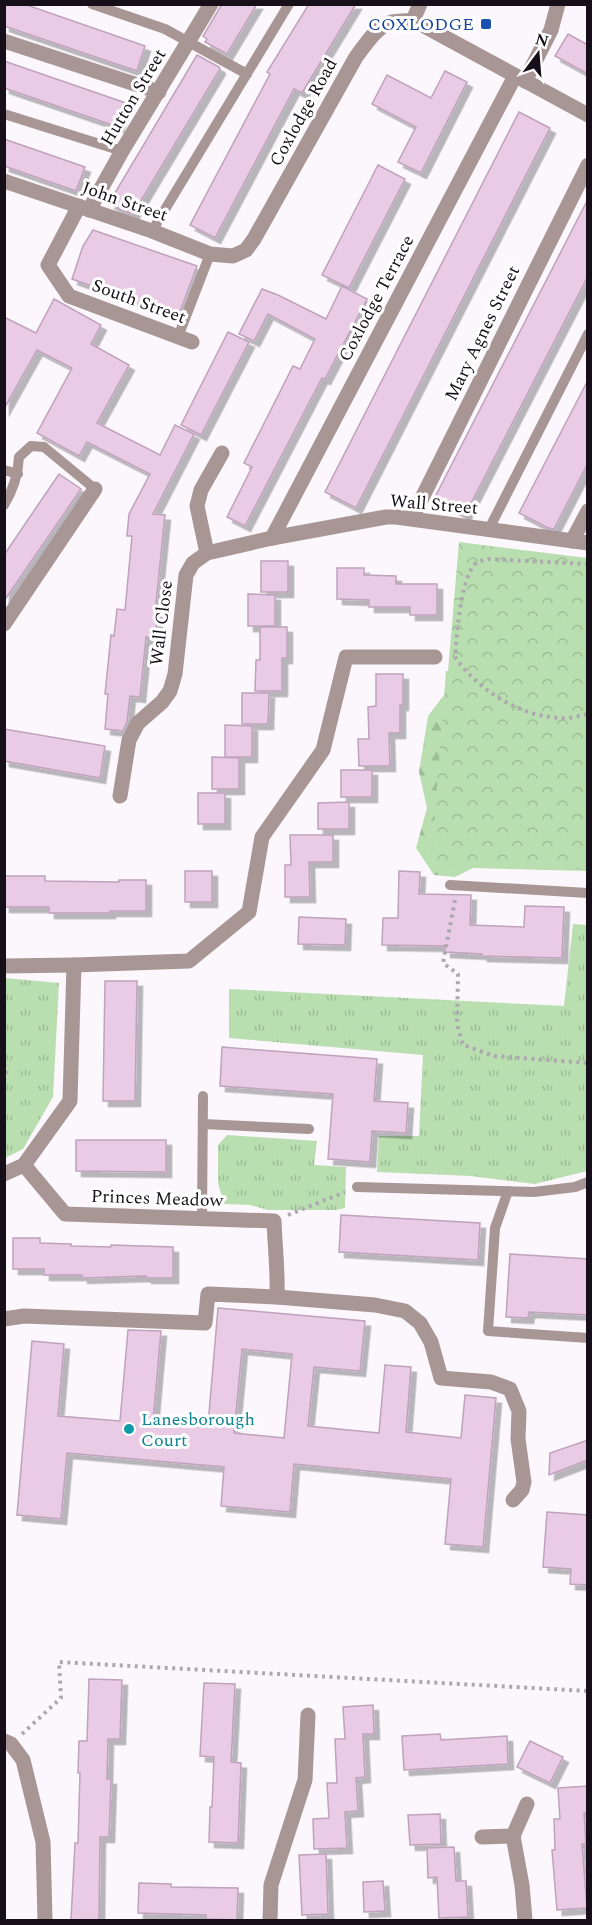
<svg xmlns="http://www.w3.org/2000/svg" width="592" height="1925" font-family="Spectral,serif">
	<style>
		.grass { fill: url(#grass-tufts) }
		.forest { fill: url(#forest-firs) }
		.park { fill: url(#park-crowns) }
		.building { fill: #e9cbe5; stroke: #bfa2bb; stroke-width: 1.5; fill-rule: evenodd; filter: url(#shadow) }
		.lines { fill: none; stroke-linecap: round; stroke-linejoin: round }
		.path { stroke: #ada8b0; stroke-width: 4; stroke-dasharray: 3 4.5; stroke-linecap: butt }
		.lane { stroke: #a89694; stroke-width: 10 }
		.street { stroke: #a89694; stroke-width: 15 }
		.transit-dot { fill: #1a4fb4; stroke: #fff; stroke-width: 2 }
		.culture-dot { fill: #0f9aa8; stroke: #fff; stroke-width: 2 }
		.labels { text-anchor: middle; stroke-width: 6; stroke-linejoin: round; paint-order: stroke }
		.transit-label { font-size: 18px; fill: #164399; stroke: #fff; text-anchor: end }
		.street-label { font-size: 18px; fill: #160f19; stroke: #fff }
		.culture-label { font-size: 18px; fill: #0d838f; stroke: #fff; text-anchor: start }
	</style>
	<defs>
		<pattern id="grass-tufts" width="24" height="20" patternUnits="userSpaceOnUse" patternTransform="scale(1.5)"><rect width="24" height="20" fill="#b9deb0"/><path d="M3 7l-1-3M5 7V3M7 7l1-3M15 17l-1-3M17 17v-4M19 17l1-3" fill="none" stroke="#9ebd97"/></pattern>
		<pattern id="forest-firs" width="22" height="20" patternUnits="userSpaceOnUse" patternTransform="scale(1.5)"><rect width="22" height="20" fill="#b9deb0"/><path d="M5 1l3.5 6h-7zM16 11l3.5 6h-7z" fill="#9ebd97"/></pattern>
		<pattern id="park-crowns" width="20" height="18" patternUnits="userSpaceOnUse" patternTransform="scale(1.5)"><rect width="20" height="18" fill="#b9deb0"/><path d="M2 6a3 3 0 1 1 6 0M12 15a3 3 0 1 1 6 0" fill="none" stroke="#9ebd97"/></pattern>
		<filter id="shadow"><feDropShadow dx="5.5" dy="5.5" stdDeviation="0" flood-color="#0004"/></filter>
	</defs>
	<rect width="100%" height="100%" fill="#fbf7fd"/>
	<g class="grass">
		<polygon points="573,924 587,925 588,1154 586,1155 587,1171 535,1184 471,1176 377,1172 379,1136 419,1136 423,1055 229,1038 229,989 564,1006"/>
		<polygon points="5,978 59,983 53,1097 23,1149 5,1158"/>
		<polygon points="227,1135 317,1141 314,1165 346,1167 345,1208 336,1210 268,1210 250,1205 224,1204 218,1183 218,1145"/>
	</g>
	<polygon class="forest" points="448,690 587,812 587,871 473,868 455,877 434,875 416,848 427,808 419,772 428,716"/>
	<polygon class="park" points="459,542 587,558 587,869 431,865 446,671 448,671"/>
	<g class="building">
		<polygon points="4,4 24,4 145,46 137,71 4,26"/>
		<polygon points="222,4 257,4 227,54 205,42 207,39 203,36"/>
		<polygon points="309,4 356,4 302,93 294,89 215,238 190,225 270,74 267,72"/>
		<polygon points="568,34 588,45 588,74 555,56"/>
		<polygon points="197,55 219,67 220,69 133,214 121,210 109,203"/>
		<polygon points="4,61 126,103 118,127 4,88"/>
		<polygon points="445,71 467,82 421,173 398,162 416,127 372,104 387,75 431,98"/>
		<polygon points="519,112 550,128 356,508 325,492"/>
		<polygon points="4,139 85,167 76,191 4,166"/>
		<polygon points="378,165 405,179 349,288 322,275"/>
		<polygon points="588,199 588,276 465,515 434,499"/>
		<polygon points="93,230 197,266 178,317 72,279 83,246"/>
		<polygon points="342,286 367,299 325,379 322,378 245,526 227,517 252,467 244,463 293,366 300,369 315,339 268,314 254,341 239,334 262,289 278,295 326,319"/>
		<polygon points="54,299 101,325 91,344 129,365 97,423 160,455 175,425 194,434 153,514 165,515 155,613 158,613 155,638 146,637 140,697 130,696 127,722 123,731 105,729 108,694 105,694 111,635 114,636 117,609 125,610 132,536 127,536 129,514 150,474 87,442 79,456 37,433 72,368 37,350 4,409 4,317 36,333"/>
		<polygon points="228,332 249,342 201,435 181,425"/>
		<polygon points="588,380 588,463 554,529 548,528 519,513"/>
		<polygon points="59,474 81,489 4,601 4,555"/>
		<rect x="261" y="561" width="27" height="31"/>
		<polygon points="337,568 364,568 364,575 396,576 396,584 437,584 437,615 410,615 410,607 369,607 369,600 337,599"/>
		<polygon points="248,594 275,595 275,626 248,626"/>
		<polygon points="260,627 287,627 287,658 282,658 282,691 255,691 256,660 260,660"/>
		<polygon points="376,674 403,674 403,705 400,705 400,733 389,733 390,766 359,766 358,739 369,739 368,707 376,706"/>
		<polygon points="242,693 269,693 268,724 242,724"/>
		<polygon points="225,725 252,726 252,757 225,757"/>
		<polygon points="4,729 105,746 100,778 4,761"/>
		<polygon points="212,757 239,758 239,789 212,789"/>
		<rect x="341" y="770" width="31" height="27"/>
		<rect x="198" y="793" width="27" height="31"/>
		<polygon points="349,802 349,829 318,829 318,803"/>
		<polygon points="290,835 333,835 333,862 309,862 310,897 285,897 285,865 291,865"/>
		<rect x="185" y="871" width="27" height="31"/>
		<polygon points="399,871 420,872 419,894 471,895 470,925 524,927 525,906 564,907 562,958 482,956 482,954 445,952 445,946 382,945 383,918 398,918"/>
		<polygon points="4,876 45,876 45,881 119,882 119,880 146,880 146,911 110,911 110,913 49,913 49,907 4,907"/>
		<polygon points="299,917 346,919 345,945 298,944"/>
		<polygon points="105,981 137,981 135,1101 103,1101"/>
		<polygon points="222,1047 377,1059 374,1101 408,1103 406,1133 372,1131 370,1162 328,1159 333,1094 220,1086"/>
		<polygon points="76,1140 166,1140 166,1172 76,1171"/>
		<polygon points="341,1215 480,1223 478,1260 339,1252"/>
		<polygon points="13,1238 40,1238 40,1243 71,1244 71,1246 111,1247 111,1245 173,1247 173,1278 146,1278 146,1276 82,1278 82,1275 44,1275 44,1269 13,1269"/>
		<polygon points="510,1254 588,1259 588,1315 529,1312 528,1318 506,1317"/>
		<path d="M218 1308 365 1321 360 1371 314 1367 308 1426 379 1433 385 1365 411 1367 406 1432 461 1438 465 1395 496 1398 483 1547 445 1544 451 1479 294 1464 290 1512 221 1506 224 1467 67 1453 61 1519 17 1515 32 1341 64 1344 58 1416 120 1421 128 1330 161 1331 153 1421 208 1425ZM242 1349 292 1354 284 1438 234 1433Z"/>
		<polygon points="588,1440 588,1460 549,1475 550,1453"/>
		<polygon points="547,1512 588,1515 588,1585 570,1584 571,1569 543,1567"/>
		<polygon points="89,1679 122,1680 120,1739 108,1739 107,1779 111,1779 109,1837 100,1837 99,1920 71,1920 75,1843 78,1843 80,1773 78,1773 79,1741 87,1741"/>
		<polygon points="204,1683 235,1684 231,1762 241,1763 238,1843 209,1842 210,1807 212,1807 214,1757 200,1756"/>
		<polygon points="373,1705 374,1734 363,1734 365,1777 356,1778 358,1811 345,1812 347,1848 314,1849 313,1819 329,1818 327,1783 337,1783 335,1739 345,1739 343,1707"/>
		<polygon points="440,1734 441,1740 507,1736 508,1764 404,1770 402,1736"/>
		<polygon points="530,1741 563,1757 550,1783 517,1767"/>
		<polygon points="588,1786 588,1813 584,1813 586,1844 582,1844 587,1908 557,1910 552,1850 555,1850 554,1819 560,1819 558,1788"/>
		<polygon points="440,1814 441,1844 410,1845 408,1815"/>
		<polygon points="454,1847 456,1881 466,1881 468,1917 439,1918 437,1877 428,1878 427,1848"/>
		<polygon points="326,1854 328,1914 302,1915 299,1855"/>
		<polygon points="383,1881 385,1911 364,1912 363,1882"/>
		<polygon points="139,1883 171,1884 171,1887 238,1888 237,1920 206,1919 206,1915 138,1913"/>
	</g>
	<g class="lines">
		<g class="path">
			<path d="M588 564 488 559C483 560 479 561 475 564 460 581 457 634 455 657 478 690 519 716 560 718 569 719 579 716 588 714"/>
			<polyline points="455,900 443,963 458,974 457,1024 463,1045 494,1056 588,1063"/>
			<polyline points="4,1064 7,1070 4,1080"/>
			<polyline points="288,1215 345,1192"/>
			<polyline points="22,1734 61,1698 59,1662 588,1691"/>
		</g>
		<g class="lane">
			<polyline points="92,4 165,29 247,74"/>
			<polyline points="4,114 122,151"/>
			<polyline points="152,231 289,4"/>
			<polyline points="178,337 210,254"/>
			<polyline points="4,470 18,474"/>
			<path d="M4 505C14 489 18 475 19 457L31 446 44 447 95 489"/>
			<polyline points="489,529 588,334"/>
			<polyline points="450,885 588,893"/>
			<polyline points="203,1124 309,1129"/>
			<polyline points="357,1187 534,1192 575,1187 588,1182"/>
			<polyline points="508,1191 495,1228 488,1331 588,1338"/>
			<polyline points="202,1219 203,1096"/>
		</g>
		<g class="street">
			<polyline points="413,20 588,115"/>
			<polyline points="4,41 159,92"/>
			<polyline points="525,81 551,30 558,4"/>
			<path d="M4 181 152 231 210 254 233 256 246 250 254 239 356 57C366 44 376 27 392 22 398 21 406 21 413 20L420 4"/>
			<polyline points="79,206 48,265 69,296 192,342"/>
			<polyline points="89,210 122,151 211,4"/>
			<polyline points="412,518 588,165"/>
			<polyline points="272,538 515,76"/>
			<polyline points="572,541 588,511"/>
			<polyline points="207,553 197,506 201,490 222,453"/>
			<polyline points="4,624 95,489"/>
			<polyline points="120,796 129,740 138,723 162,702 170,691 175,674 186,575 193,563 207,553 272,538 386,517 396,517 588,543"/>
			<polyline points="4,966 74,965 189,961 249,912 262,837 323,750 346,657 435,657"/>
			<polyline points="4,1174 24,1165 70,1101 74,965"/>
			<polyline points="277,1297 375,1305 405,1311 420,1323 431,1342 441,1378 491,1382 510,1389 519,1411 518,1439 524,1482 522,1490 513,1500"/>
			<path d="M4 1319 24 1316 205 1323 208 1294 277 1297C278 1272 275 1247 274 1221L65 1214 24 1165"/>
			<polyline points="4,1741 11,1744 23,1760 43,1842 45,1920"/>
			<polyline points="513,1836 522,1885 525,1920"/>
			<polyline points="482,1837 513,1836 527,1804"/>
			<polyline points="270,1920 271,1885 305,1780 308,1715"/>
		</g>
	</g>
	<rect class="transit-dot" x="480" y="18" width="12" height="12" rx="3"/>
	<circle class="culture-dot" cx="129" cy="1429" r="6"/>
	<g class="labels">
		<g class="transit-label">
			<text x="474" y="30">COXLODGE</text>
		</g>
		<g class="street-label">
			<text transform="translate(133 97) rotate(-59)" y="6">Hutton Street</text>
			<text transform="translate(303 112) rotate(-61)" y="6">Coxlodge Road</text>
			<text transform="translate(125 201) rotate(19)" y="6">John Street</text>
			<text transform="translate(376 298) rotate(-62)" y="6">Coxlodge Terrace</text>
			<text transform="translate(139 301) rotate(20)" y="6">South Street</text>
			<text transform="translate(482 333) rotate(-64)" y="6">Mary Agnes Street</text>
			<text transform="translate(434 504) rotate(5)" y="6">Wall Street</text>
			<text transform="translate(161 623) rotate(-83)" y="6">Wall Close</text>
			<text transform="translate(157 1198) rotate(2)" y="6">Princes Meadow</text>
		</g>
		<g class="culture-label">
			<text x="141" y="1425">Lanesborough<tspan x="141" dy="21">Court</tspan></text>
		</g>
	</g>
	<rect width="592" height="1925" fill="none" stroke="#160f19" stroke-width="12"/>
	<g transform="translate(538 54) rotate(16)" stroke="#ffffff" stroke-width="4.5" paint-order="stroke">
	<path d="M0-4.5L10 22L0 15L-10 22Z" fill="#160f19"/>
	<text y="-9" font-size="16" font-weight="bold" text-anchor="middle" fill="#160f19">N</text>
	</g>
</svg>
